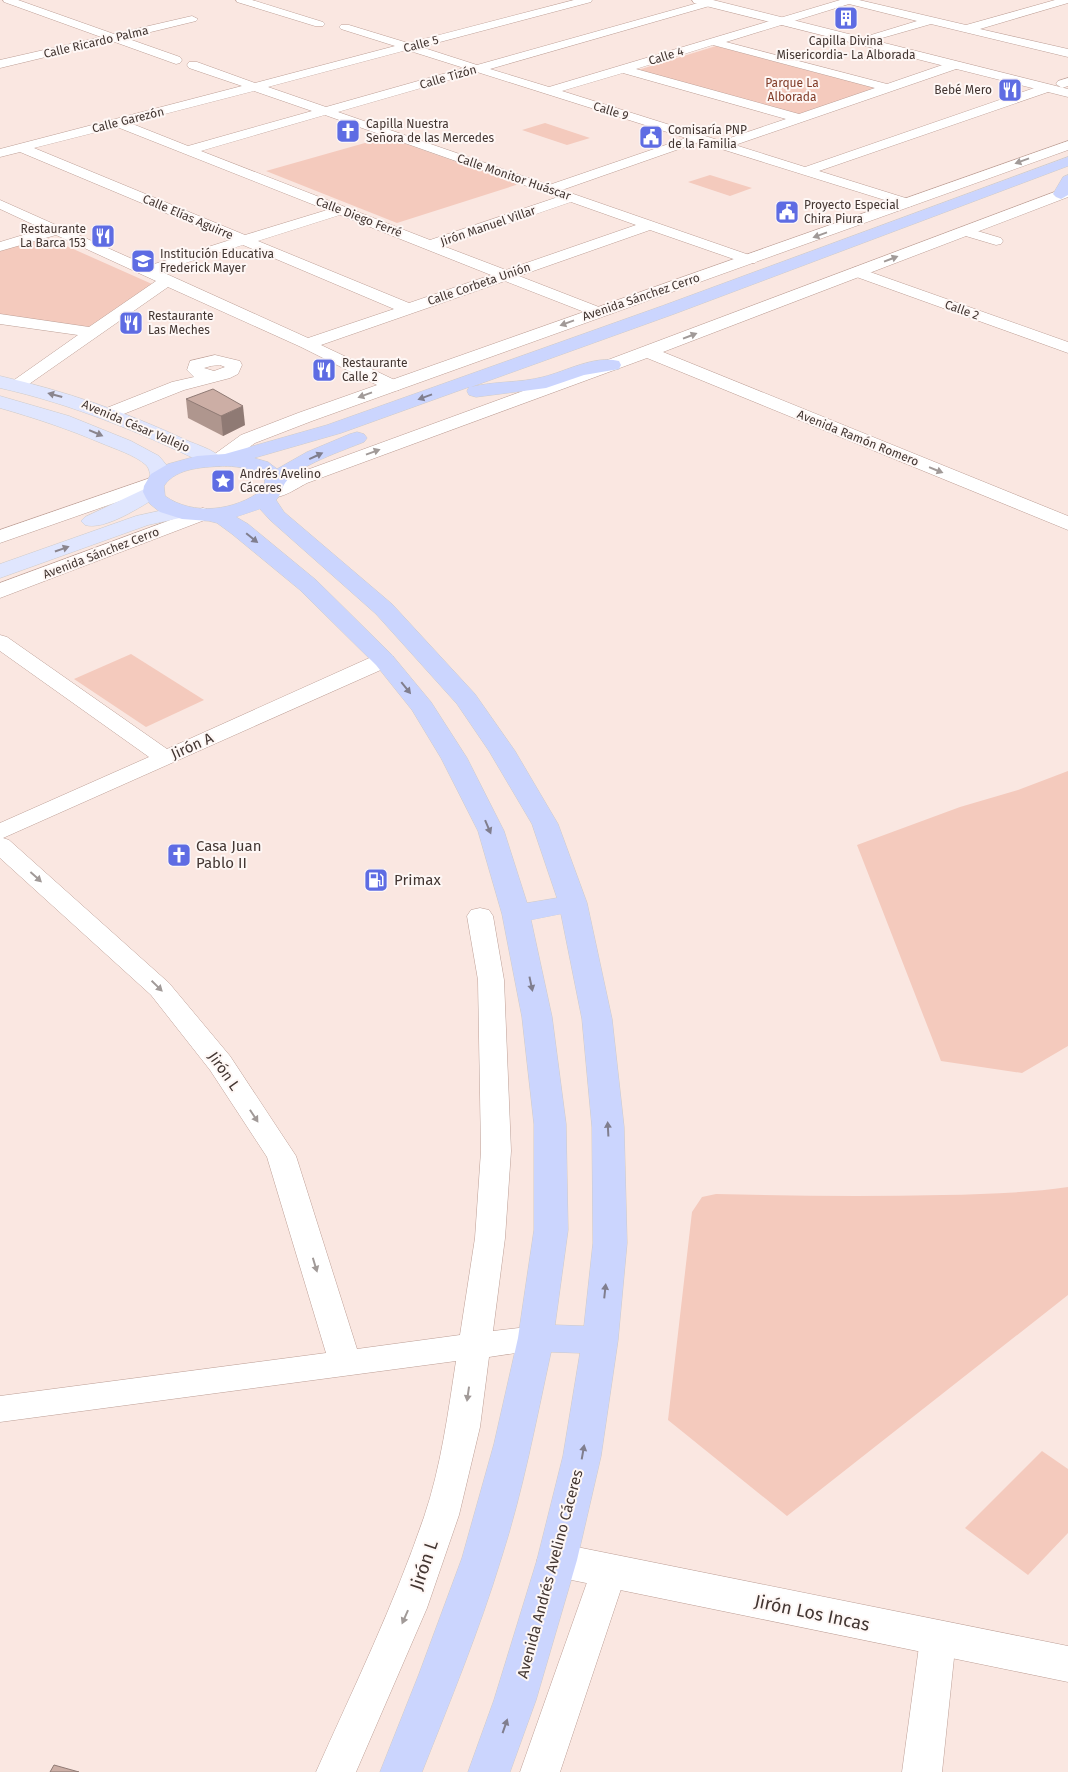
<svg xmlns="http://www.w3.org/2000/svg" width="1068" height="1772" font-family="'Fira Sans',sans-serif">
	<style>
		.green { fill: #f4cabd }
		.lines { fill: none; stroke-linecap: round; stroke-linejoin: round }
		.street-casing { stroke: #bd9f96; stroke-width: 1 }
		.secondary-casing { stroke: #bd9f96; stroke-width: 1 }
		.primary-casing { stroke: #cecbca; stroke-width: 1 }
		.highway-casing { stroke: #cecbca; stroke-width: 1 }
		.street { fill: #fff; fill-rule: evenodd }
		.secondary { fill: #fff; fill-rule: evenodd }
		.primary { fill: #e0e6fe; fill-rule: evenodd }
		.highway { fill: #cbd5fe; fill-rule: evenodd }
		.wall { fill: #af968e }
		.shaded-wall { fill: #8f7a74 }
		.building { fill: #ccaea5; stroke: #8f7a74 }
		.oneway { fill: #a19a98 }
		.oneway2 { fill: #8a858e }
		.oneway3 { fill: #807e8e }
		.labels { text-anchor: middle; stroke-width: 4; stroke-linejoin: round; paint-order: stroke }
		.far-poi-label { font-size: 12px; fill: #433632; stroke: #fef7f5; text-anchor: start }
		.far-street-label { font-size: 12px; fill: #433632; stroke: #fef7f5 }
		.far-park-label { font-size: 12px; fill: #813c28; stroke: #fef7f5 }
		.street-label { font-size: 15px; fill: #433632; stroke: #fef7f5 }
		.poi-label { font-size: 15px; fill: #433632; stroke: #fef7f5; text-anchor: start }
		.near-street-label { font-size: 18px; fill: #433632; stroke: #fef7f5 }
	</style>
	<rect width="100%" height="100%" fill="#fae7e1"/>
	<g class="green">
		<polygon points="716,46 875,88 797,115 638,70"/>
		<polygon points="545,123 590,138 567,145 522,130"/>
		<polygon points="386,137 519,184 397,223 266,171"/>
		<polygon points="710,175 752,188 730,196 688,182"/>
		<polygon points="44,236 152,284 89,329 0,314 0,249"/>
		<polygon points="131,654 204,700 146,727 74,679"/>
		<polygon points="1068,771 1068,1046 1022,1073 941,1061 857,845 960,807 1018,790"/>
		<path d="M1068 1187V1295L787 1516 668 1420 692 1212 702 1197 716 1194C792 1196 867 1197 943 1195 985 1194 1027 1193 1068 1187Z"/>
		<polygon points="1042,1451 1068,1469 1068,1533 1028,1575 965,1528"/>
	</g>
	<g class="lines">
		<g class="street-casing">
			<g id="street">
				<polygon points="3,0 18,0 114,34 192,16 198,19 196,21 126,38 180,57 182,60 180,63 176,64 112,41 0,68 0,60 101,37 4,2"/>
				<polygon points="236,0 252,0 323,22 325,24 323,26 315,26 237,2"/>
				<path d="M574 0H592L591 2 421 47 477 65 705 1H713L715 3 713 5 490 69 549 87 840 0H859L966 25 1055 0H1068V3L980 29 1068 49V57L931 24 875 40 869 37 871 35 917 21 849 4 726 42 887 84 951 62H959L961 65 959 68 735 145 805 167 1043 85 1047 84 1053 88 1051 91 819 171 912 200 914 203 912 206 907 207 699 142 562 190 755 257 758 260 755 263H745L650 230 519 276 604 309 606 312 604 315H592L505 281 321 345 399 382 402 386 399 390 393 391 387 390 301 347 168 287 22 389 16 390 10 389 7 385 78 335 0 324V314L89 327 156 281 56 235 0 251V242L43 229 0 209V200L148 266 230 240 20 152 0 157V149L242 86 189 68 187 65 189 62H197L255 83 395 46 341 29 339 27 341 25H349L408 43ZM713 45 875 88 799 114 636 69ZM407 50 464 68 326 107 268 87ZM477 72 686 138 549 185 338 112ZM623 73 786 119 721 141 562 91ZM254 91 312 111 188 146 130 123ZM325 115 558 197 430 240 201 151ZM117 127 327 210 245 235 34 148ZM571 202 636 225 506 270 443 246ZM340 215 491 275 409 303 258 241ZM243 245 394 309 308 338 160 271Z"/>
				<polygon points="1068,78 1068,86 1062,88 1056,84 1058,81"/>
				<polygon points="964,227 1001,238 1003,241 1001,244 996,245 959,234 957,231 959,228"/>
				<polygon points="856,267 1068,342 1068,353 851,275 848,272 851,269"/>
				<path d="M215 355 240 361 242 365 238 374 230 378 184 390 116 417 110 418 104 417 101 413 104 409 172 382 194 377 187 370 190 361ZM220 365 225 367 214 371 204 368 211 366Z"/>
				<path d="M0 635 7 637 167 749 376 655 384 654 392 655 395 660 392 665 3 838 9 840 169 983 230 1056 296 1156 357 1349 460 1335 475 1238 481 1151 478 980 467 916 471 910 480 908 489 910 493 916 504 980 511 1151 505 1238 493 1331 536 1326 547 1329 552 1338 547 1347 536 1350 489 1357 480 1427 459 1515 427 1608 356 1772H316C354 1687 394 1605 424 1517 441 1467 448 1413 456 1361L0 1422V1396L326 1353 267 1157 210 1070 151 995 0 858V823L149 757 0 651Z"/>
				<polygon points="609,1556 622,1560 627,1571 560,1772 520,1772 591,1571 596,1560"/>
				<polygon points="938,1623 951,1627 956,1639 942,1772 902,1772 920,1639 925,1627"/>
			</g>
		</g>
		<g class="secondary-casing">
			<g id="secondary">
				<polygon points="692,0 713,0 1068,89 1068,97 694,3"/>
				<polygon points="1068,141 1068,150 312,421 255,443 226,464 219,466 212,464 209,460 212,456 241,435 298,413"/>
				<path d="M1068 187V197L663 352 1068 516V530L647 358 307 483C294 490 279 501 264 497L261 493 264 489 293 475 605 361Z"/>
				<polygon points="156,476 163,478 166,482 163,486 0,543 0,530"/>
				<polygon points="203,508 210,510 214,514 210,518 0,598 0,583"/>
				<polygon points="557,1543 1068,1646 1068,1682 557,1577 543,1572 537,1560 543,1548"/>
			</g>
		</g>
		<g class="primary-casing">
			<g id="primary">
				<path d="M0 376C65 391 126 412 186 440 197 445 216 450 223 460L220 464 213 466 206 464C139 432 72 404 0 388Z"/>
				<path d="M0 396 69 416 131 441 159 456 169 468 170 478 167 482 160 484 153 482C149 477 151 470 146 465 135 455 115 449 101 443 68 429 35 418 0 408Z"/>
				<path d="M153 485 160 487 163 491 160 495C142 506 105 531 85 525L81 521 85 517Z"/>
				<polygon points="182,506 189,508 192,512 189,516 148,525 0,578 0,564 136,516"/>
			</g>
		</g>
		<g class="highway-casing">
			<g id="highway">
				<path d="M1068 157V166L674 314 471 387C494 381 520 383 543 377 567 371 594 355 619 361L621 365 619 369 584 375 546 388 476 397 469 395 467 391 469 387 341 433 254 458 268 462 277 469 307 452 350 434 357 432 364 434 367 438 364 442C344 450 297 466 285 483 281 489 281 495 276 500L284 512 392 604 475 694 515 751 558 824 587 903 612 1019 624 1127 627 1243 618 1340 601 1456 577 1560 536 1700 510 1772H468L494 1700 537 1560 563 1456 580 1353 551 1352C536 1421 523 1491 501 1559 479 1631 450 1701 422 1772H380L419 1674 462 1558 494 1444 518 1338 534 1230V1124L522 1017 502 914 478 831 441 758 412 710 376 665 300 590 232 534 217 523 209 521 182 519 160 512 150 504 146 498 143 492 144 486 151 474 168 464 197 456 225 454 327 425 662 306ZM226 466C241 467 255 468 265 481L262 490C235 511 193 516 165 496L164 486C176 467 206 467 226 466ZM260 509 270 520 376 614 457 704 489 751 532 824 557 898 527 903 504 831 467 758 431 702 392 655 316 580 248 524 236 517ZM561 914 582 1019 592 1127 593 1243 584 1326 555 1325 568 1230 566 1124 552 1017 531 920Z"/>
				<polygon points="1068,175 1068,195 1061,199 1056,197 1053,194 1063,177"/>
			</g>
		</g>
		<use href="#street" class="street"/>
		<use href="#secondary" class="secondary"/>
		<use href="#primary" class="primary"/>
		<use href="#highway" class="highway"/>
	</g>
	<polygon class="wall" points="186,399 245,425 223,436 188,418"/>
	<polygon class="shaded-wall" points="243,406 245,425 223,436 221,416"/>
	<g class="building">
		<polygon points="213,389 243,406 221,416 186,399"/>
		<polygon points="54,1765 79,1772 50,1772"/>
	</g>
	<defs><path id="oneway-solid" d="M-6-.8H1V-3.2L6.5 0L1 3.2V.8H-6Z" transform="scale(1.25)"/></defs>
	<g class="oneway">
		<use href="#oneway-solid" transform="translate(1022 161) rotate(160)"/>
		<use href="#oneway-solid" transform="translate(820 235) rotate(160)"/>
		<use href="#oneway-solid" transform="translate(891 259) rotate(-21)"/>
		<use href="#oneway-solid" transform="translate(567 323) rotate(160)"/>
		<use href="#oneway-solid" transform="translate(690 336) rotate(-21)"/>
		<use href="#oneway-solid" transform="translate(365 395) rotate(160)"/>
		<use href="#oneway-solid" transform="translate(373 452) rotate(-20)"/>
		<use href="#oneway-solid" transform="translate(936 470) rotate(22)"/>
		<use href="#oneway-solid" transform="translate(36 877) rotate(42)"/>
		<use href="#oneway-solid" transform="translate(157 986) rotate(44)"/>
		<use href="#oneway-solid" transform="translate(254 1116) rotate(57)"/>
		<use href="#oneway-solid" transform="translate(315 1265) rotate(73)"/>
		<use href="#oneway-solid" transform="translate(468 1394) rotate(98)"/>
		<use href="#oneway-solid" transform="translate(405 1617) rotate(114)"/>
	</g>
	<g class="oneway2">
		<use href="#oneway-solid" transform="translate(55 395) rotate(-165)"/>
		<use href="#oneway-solid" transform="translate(96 433) rotate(23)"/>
		<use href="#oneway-solid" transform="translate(62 549) rotate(-19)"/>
	</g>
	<g class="oneway3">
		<use href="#oneway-solid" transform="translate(425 397) rotate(160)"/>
		<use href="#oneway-solid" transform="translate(316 456) rotate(-25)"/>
		<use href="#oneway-solid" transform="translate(252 538) rotate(39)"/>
		<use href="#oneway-solid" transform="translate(406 688) rotate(51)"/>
		<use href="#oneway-solid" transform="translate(488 827) rotate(67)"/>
		<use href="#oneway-solid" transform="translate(531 984) rotate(78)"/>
		<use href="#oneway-solid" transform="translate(608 1129) rotate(-93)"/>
		<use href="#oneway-solid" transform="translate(605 1291) rotate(-84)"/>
		<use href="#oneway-solid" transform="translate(583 1452) rotate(-80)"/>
		<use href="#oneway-solid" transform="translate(505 1726) rotate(-71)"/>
	</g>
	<defs>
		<g id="building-square" transform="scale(1.25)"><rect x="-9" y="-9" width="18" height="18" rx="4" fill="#5e6ce3" stroke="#fef7f5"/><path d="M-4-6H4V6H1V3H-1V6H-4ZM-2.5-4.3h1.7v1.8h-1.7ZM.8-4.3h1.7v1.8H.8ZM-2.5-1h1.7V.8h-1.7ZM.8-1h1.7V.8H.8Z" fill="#fff"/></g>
		<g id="restaurant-square" transform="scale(1.25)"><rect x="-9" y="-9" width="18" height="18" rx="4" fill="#5e6ce3" stroke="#fef7f5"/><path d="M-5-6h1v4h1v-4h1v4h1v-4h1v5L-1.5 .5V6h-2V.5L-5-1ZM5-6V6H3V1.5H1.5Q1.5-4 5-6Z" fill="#fff"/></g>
		<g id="church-square" transform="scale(1.25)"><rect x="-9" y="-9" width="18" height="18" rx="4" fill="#5e6ce3" stroke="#fef7f5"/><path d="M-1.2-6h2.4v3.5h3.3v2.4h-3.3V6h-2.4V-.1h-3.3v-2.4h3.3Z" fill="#fff"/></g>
		<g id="civic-square" transform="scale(1.25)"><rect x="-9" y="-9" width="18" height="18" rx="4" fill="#5e6ce3" stroke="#fef7f5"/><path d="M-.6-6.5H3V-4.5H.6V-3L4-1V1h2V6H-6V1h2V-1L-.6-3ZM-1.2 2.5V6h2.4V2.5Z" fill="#fff"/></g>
		<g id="school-square" transform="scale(1.25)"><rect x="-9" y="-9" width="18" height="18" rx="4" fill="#5e6ce3" stroke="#fef7f5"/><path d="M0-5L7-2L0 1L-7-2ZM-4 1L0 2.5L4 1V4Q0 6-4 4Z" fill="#fff"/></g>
		<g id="sight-square" transform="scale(1.25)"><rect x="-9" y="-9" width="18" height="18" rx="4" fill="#5e6ce3" stroke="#fef7f5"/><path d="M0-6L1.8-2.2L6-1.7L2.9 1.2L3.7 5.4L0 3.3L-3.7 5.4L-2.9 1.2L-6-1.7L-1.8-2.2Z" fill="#fff"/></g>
		<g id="fuel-square" transform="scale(1.25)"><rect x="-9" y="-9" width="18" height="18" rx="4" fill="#5e6ce3" stroke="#fef7f5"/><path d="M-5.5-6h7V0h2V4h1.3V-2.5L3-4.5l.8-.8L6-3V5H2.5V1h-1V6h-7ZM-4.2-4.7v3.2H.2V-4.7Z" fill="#fff"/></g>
	</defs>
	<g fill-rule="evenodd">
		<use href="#building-square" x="846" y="18"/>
		<use href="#restaurant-square" x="1010" y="90"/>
		<use href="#church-square" x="348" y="131"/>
		<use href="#civic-square" x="651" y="137"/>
		<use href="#civic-square" x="787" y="212"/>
		<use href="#restaurant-square" x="103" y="236"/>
		<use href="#school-square" x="143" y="261"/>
		<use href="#restaurant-square" x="131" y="323"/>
		<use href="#restaurant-square" x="324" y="370"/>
		<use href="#sight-square" x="223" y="481"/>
		<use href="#church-square" x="179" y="855"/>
		<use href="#fuel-square" x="376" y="880"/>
	</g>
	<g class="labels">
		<g class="far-poi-label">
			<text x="846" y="45" text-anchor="middle">Capilla Divina<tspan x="846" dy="14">Misericordia- La Alborada</tspan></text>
			<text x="992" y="94" text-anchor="end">Bebé Mero</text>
			<text x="366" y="128">Capilla Nuestra<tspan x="366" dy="14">Señora de las Mercedes</tspan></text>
			<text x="668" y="134">Comisaría PNP<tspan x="668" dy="14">de la Familia</tspan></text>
			<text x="804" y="209">Proyecto Especial<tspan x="804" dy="14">Chira Piura</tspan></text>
			<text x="86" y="233" text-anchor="end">Restaurante<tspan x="86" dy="14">La Barca 153</tspan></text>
			<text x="160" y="258">Institución Educativa<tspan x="160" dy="14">Frederick Mayer</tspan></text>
			<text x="148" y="320">Restaurante<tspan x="148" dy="14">Las Meches</tspan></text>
			<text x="342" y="367">Restaurante<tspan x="342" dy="14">Calle 2</tspan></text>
			<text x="240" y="478">Andrés Avelino<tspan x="240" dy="14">Cáceres</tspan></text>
		</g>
		<g class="far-street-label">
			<text transform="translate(96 42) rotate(-13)" y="4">Calle Ricardo Palma</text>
			<text transform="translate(421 44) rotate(-15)" y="4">Calle 5</text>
			<text transform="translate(666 56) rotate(-17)" y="4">Calle 4</text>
			<text transform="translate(448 77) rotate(-16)" y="4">Calle Tizón</text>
			<text transform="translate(611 111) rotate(17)" y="4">Calle 9</text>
			<text transform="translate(128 120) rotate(-14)" y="4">Calle Garezón</text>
			<text transform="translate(514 177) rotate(19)" y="4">Calle Monitor Huáscar</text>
			<text transform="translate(188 217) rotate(23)" y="4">Calle Elías Aguirre</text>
			<text transform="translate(359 217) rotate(21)" y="4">Calle Diego Ferré</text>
			<text transform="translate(488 226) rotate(-19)" y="4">Jirón Manuel Villar</text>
			<text transform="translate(479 284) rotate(-19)" y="4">Calle Corbeta Unión</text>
			<text transform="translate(641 297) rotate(-19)" y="4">Avenida Sánchez Cerro</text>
			<text transform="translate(962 310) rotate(20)" y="4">Calle 2</text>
			<text transform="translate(136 426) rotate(23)" y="4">Avenida César Vallejo</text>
			<text transform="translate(858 438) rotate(22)" y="4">Avenida Ramón Romero</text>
			<text transform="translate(101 553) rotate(-21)" y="4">Avenida Sánchez Cerro</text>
		</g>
		<g class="far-park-label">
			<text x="792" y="87">Parque La<tspan x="792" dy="14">Alborada</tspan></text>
		</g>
		<g class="street-label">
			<text transform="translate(192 746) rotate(-24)" y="5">Jirón A</text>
			<text transform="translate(224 1071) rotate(55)" y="5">Jirón L</text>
			<text transform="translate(550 1574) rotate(-75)" y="5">Avenida Andrés Avelino Cáceres</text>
		</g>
		<g class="poi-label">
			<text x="196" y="851">Casa Juan<tspan x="196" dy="17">Pablo II</tspan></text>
			<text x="394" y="885">Primax</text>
		</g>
		<g class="near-street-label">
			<text transform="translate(424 1565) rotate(-71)" y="6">Jirón L</text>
			<text transform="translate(812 1613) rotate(12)" y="6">Jirón Los Incas</text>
		</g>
	</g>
</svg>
